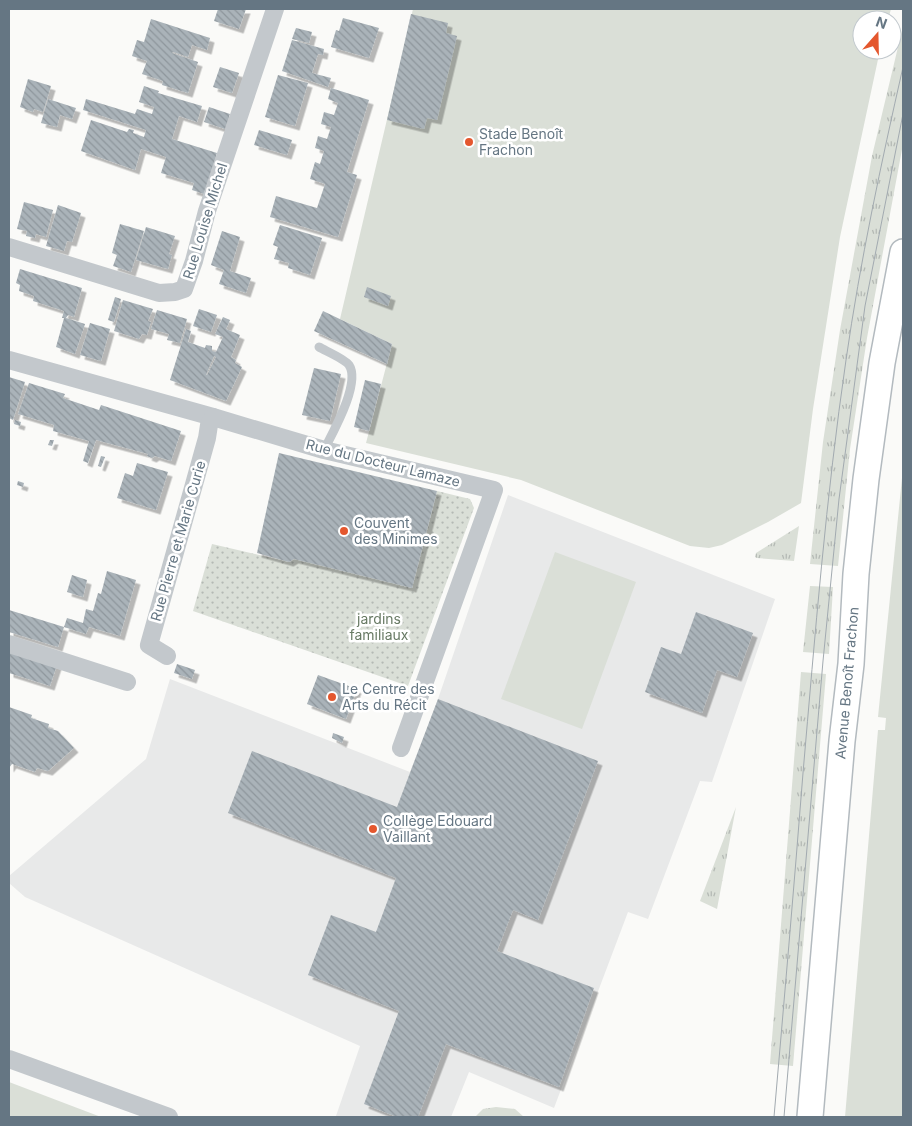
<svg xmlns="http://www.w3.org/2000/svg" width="912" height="1126" font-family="Inter,sans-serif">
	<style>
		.built { fill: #e8e9e9 }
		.grass { fill: url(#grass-tufts) }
		.park { fill: #dadfd7 }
		.garden { fill: url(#garden-dots) }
		.building { fill: url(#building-back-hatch); fill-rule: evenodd; filter: url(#shadow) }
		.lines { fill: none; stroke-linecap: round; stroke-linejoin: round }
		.secondary-casing { stroke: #b3babf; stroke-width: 28 }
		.lane { stroke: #c3c8cc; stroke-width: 9 }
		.street { stroke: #c3c8cc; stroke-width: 18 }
		.secondary { stroke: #fff; stroke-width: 25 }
		.tram { stroke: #a2aab0; stroke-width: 1 }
		.poi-dot { fill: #e4572e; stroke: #fff; stroke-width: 2 }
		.labels { text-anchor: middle; stroke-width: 5; stroke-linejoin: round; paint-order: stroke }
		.poi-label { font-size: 14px; fill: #657683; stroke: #fff; text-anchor: start }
		.street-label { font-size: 14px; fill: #657683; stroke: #fff }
		.park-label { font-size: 14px; fill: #687a64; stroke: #fff }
	</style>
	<defs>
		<pattern id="grass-tufts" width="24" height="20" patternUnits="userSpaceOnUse" patternTransform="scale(1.25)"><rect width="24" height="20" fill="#dadfd7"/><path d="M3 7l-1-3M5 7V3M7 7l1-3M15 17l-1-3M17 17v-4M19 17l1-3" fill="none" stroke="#b4b9b4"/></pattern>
		<pattern id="garden-dots" width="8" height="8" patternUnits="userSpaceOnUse" patternTransform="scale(1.25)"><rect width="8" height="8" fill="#dadfd7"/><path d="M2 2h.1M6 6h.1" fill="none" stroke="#b4b9b4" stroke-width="1.8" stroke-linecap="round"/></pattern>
		<pattern id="building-back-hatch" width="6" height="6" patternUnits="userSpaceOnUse" patternTransform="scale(1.25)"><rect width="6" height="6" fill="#aab3b9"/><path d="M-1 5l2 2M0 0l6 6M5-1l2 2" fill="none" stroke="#8e969c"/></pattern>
		<filter id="shadow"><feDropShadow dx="4.5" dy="4.5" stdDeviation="0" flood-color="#0004"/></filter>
	</defs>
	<rect width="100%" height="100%" fill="#fafaf8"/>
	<polygon class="built" points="508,495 775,599 712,782 700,781 648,919 628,912 554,1108 469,1072 451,1117 340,1117 336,1116 360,1046 25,897 9,883 9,876 146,759 170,679 410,772 438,699"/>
	<g class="grass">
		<polygon points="903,26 903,144 867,338 850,449 838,566 810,564 823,442 840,330 872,156"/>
		<polygon points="799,526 794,561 757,558 755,557 756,553"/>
		<polygon points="810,586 833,587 829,654 803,652"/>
		<polygon points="801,672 826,674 793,1066 770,1064"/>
		<polygon points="736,807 717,909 700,901"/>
		<polygon points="496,1107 515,1109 524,1117 475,1117 483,1109"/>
	</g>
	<g class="park">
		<polygon points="413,9 891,9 888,20 862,20 862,50 880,50 840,237 813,409 801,503 768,522 722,545 709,548 690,546 521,480 366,443 392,344 340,319"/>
		<polygon points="903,468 903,1117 845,1117 878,730 885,730 886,718 878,717"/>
		<polygon points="555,552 636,582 582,729 501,699"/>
		<polygon points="9,1082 101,1117 9,1117"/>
	</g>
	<polygon class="garden" points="437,491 470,499 474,508 408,686 193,611 212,544 289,562 294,559 412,588"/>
	<g class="building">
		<polygon points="218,9 246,9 239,29 214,21"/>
		<polygon points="411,14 448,23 446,33 457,36 437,120 427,118 424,129 387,120"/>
		<polygon points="343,18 379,28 369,58 331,47 336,30 339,31"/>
		<polygon points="151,19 210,38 207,50 192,45 188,57 173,52 172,53 198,62 188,93 162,85 163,81 142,74 147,61 132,56 137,40 144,42"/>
		<polygon points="296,28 312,32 309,43 292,39"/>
		<polygon points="292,40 324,49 323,55 318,54 312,73 331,78 328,87 282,71"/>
		<polygon points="220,67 239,73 232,93 213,87"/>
		<polygon points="278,75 308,83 295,126 265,117"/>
		<polygon points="28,79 51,86 43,112 34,109 33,112 20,107"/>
		<polygon points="144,86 159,91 158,93 202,106 197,122 179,116 172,139 217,153 204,194 192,190 194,183 161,173 166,157 141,149 135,170 81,151 91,120 127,132 129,129 134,130 133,133 144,137 146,130 83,110 86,99 135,114 137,109 152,114 154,107 139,102"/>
		<polygon points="331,88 369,100 347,172 357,175 338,237 270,217 276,196 317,208 325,184 310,179 315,162 320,164 324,151 315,148 318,136 327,139 331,127 321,124 324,112 334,115 338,103 328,99"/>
		<polygon points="48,99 76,108 72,119 60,115 57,127 41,123"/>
		<polygon points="209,107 230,114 225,129 204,122"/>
		<polygon points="259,130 292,140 287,155 254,145"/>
		<polygon points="24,202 53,210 46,237 36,234 35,238 26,236 27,231 17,229"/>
		<polygon points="58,205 81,213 72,242 67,241 64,251 46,246"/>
		<polygon points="120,224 144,231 131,272 113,266 117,255 112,253"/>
		<polygon points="280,225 322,238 310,275 288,268 289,263 274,259 278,247 273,245"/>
		<polygon points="146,227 175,236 169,254 172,255 168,269 136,260"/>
		<polygon points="222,231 240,237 230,271 251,278 246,293 219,284 224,270 211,265"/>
		<polygon points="20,269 82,288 74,317 68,315 66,318 85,324 75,354 56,347 64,318 62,318 64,311 33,301 34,296 19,291 20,285 16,283"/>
		<polygon points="367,287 391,296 388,306 364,297"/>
		<polygon points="115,297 121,299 114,322 108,320"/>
		<polygon points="123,300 153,309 148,321 151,322 147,335 142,334 139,339 114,331"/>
		<polygon points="199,309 217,315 211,332 193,326"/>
		<polygon points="157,310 187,319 180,343 167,340 169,334 151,329"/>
		<polygon points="323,311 392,344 387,364 314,331"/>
		<path d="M223 317 230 320 226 329 240 335 231 357 236 360 235 363 242 367 226 401 170 380 186 329 191 331 188 342 205 348 206 345 212 346V351L216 352 223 337 215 334ZM214 356 216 357 207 375H206Z"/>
		<polygon points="90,323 110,329 101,361 80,355"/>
		<polygon points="314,368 341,374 330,421 302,415"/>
		<polygon points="9,377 25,382 13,420 9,418"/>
		<polygon points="365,380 381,384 369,431 354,427"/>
		<polygon points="29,383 65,394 63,398 99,410 101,405 181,431 171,461 155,456 152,458 147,456 148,454 96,440 88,463 83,461 89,441 53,431 54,425 18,414"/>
		<polygon points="15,420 21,422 20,426 14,424"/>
		<polygon points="50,440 54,440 52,446 48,445"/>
		<polygon points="279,453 437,491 412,588 294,559 289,562 257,553"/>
		<polygon points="101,456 105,457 101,467 98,466"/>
		<polygon points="137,463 168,472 156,510 117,498 125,473 133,476"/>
		<polygon points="18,481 24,483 23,487 17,485"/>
		<polygon points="107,571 136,580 120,636 89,627 86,634 64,627 58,647 9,632 9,610 64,627 67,618 83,623 86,609 93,611 98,593 101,594"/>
		<polygon points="72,575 87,580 83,597 67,592"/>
		<polygon points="696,612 753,633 737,677 717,670 702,713 645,692 661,647 681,654"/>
		<polygon points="9,650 57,665 50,686 9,673"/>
		<polygon points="177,664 195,670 192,679 174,673"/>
		<polygon points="318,675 357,689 346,719 307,704"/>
		<polygon points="438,699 598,761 538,920 513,910 497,951 594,988 559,1087 446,1044 418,1117 397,1117 364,1104 399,1011 308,975 331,915 376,932 396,878 228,813 252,751 397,807"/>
		<polygon points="9,707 32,715 31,718 49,724 48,728 58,731 74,748 48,771 37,768 35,772 12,764 9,768"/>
		<polygon points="333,733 344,737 342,743 332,738"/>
	</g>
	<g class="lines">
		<g class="secondary-casing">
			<polyline id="secondary" points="810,1117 842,741 851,664 856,574 866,479 882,363 903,252"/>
		</g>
		<path class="lane" d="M319 347C326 351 345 359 349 365 361 383 333 432 324 450"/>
		<g class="street">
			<polyline points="9,247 159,293 175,292 184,289 194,261 207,211 275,9"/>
			<polyline points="9,360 213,417 324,450 494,490 401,748"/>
			<polyline points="9,644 127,682"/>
			<polyline points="167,656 149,645 207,438 209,425 213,417"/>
			<polyline points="9,1059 169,1117"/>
		</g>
		<use href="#secondary" class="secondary"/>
		<g class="tram">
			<path d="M774 1117C784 1002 794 888 803 773 815 635 826 497 846 360 860 262 881 164 903 67"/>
			<polyline points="784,1117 823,661 839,499 865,306 903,114"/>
		</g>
	</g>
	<g class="poi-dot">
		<circle cx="469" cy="142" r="5"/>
		<circle cx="344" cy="531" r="5"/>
		<circle cx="332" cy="697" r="5"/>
		<circle cx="373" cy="829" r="5"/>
	</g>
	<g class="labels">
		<g class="poi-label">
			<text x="479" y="139">Stade Benoît<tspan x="479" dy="16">Frachon</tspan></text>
			<text x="354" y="528">Couvent<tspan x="354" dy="16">des Minimes</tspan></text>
			<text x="342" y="694">Le Centre des<tspan x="342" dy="16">Arts du Récit</tspan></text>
			<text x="383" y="826">Collège Edouard<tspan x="383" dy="16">Vaillant</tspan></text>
		</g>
		<g class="street-label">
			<text transform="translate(205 221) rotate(-73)" y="5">Rue Louise Michel</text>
			<text transform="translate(383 463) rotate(14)" y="5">Rue du Docteur Lamaze</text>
			<text transform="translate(178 541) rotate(-74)" y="5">Rue Pierre et Marie Curie</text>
			<text transform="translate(847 683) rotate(-85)" y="5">Avenue Benoît Frachon</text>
		</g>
		<g class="park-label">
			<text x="379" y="624">jardins<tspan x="379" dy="16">familiaux</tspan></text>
		</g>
	</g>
	<rect width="912" height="1126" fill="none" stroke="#657683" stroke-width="20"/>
	<g transform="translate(877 35) rotate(20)"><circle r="24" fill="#ffffff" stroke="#c1c8cd"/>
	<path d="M0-4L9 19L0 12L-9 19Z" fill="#e4572e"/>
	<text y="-8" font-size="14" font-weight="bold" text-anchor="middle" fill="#657683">N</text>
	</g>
</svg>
